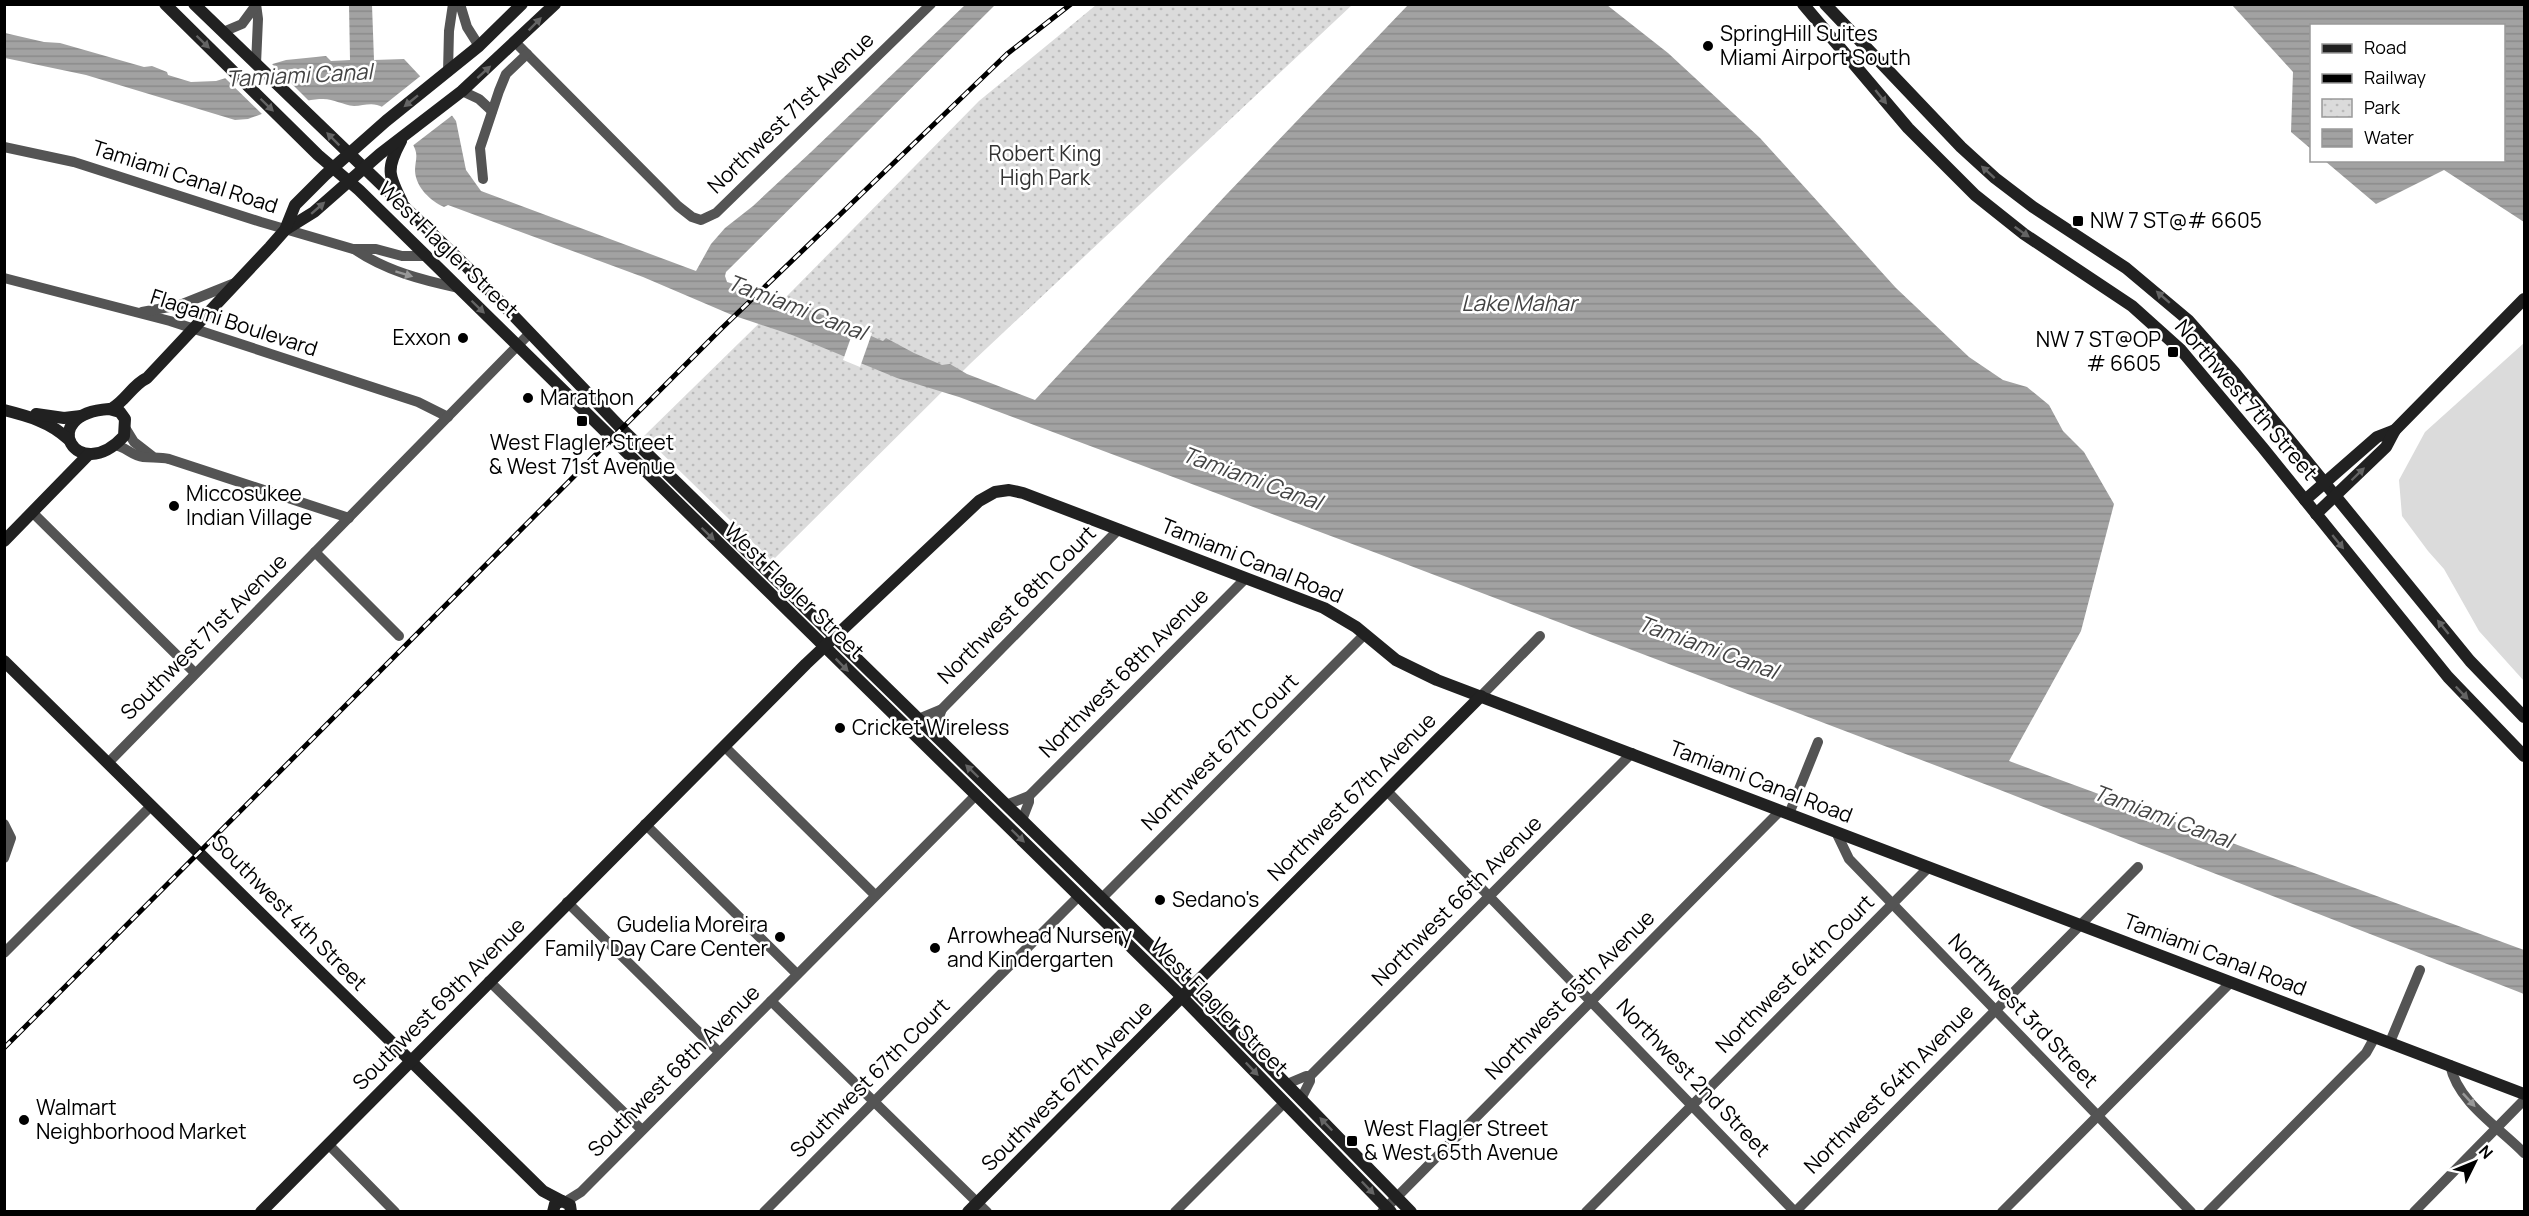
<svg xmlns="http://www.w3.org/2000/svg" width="2529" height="1216" font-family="Manrope,sans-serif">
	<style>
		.grass { fill: #dbdbdb }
		.park { fill: url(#park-dots) }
		.water { fill: url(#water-rules) }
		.pier { fill: #fff }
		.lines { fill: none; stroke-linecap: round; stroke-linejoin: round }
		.street { stroke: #545454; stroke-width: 10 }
		.secondary { stroke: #212121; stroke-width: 12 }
		.rail-casing { stroke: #000; stroke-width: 5 }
		.rail { stroke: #fff; stroke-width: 3; stroke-dasharray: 9; stroke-linecap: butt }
		.oneway { fill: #646464 }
		.oneway2 { fill: #989898 }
		.poi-dot { fill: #000; stroke: #fff; stroke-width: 2 }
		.labels { text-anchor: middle; stroke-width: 5; stroke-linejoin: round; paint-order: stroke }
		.poi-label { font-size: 21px; fill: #000; stroke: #fff; text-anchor: start }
		.street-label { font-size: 21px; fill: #000; stroke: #fff }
		.park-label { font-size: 21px; fill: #323232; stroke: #fff }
		.water-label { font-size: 22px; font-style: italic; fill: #434343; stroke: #fff }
	</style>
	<defs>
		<pattern id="park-dots" width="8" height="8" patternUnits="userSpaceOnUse" patternTransform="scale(1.5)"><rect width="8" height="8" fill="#dbdbdb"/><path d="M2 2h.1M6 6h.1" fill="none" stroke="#bababa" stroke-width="1.8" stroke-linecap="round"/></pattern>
		<pattern id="water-rules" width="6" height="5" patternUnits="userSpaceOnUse" patternTransform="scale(1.5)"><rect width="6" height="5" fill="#a2a2a2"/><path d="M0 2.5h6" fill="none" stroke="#8a8a8a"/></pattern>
	</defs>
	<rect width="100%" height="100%" fill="#fff"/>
	<polygon class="grass" points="2524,343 2524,681 2479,631 2444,569 2428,551 2402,516 2399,480 2425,432"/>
	<polygon class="park" points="1096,5 1352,5 971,363 772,561 644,436 789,294 979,101"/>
	<g class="water">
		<path d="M349 5H372L374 60 404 59 434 91 456 121 466 170 481 191 696 271 711 244 725 228 753 206 811 152 965 5H995L726 272 725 276 727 282 753 290 760 297C784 295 857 330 883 341L886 338 914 353 942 365 950 364 967 374 1035 400 1226 195 1408 5H1607L1668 53 1760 138 1896 288 1969 357 2003 380 2027 387 2049 405 2063 431 2084 452 2114 504 2081 631 2009 761 2524 950V994L1995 788 1395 560 959 397 897 378 792 335 732 315 643 277 448 205 444 207C431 201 416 188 415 171 415 162 418 157 415 149 409 133 394 109 377 105 369 103 362 106 354 106 343 105 334 99 323 99 301 99 267 112 248 119L235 120 86 75 5 58V33L44 42 60 43 144 67 152 66 167 72 168 75 191 82 216 81 286 60 326 56 331 61 350 60Z"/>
		<polygon points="2232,5 2524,5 2524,222 2444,170 2376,204 2325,161 2504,160 2504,26 2312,26 2311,149 2291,132 2293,72"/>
	</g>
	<g class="pier">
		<polygon points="269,61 312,104 264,116 223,76"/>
		<polygon points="423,74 454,114 411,147 396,123 379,109"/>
		<polygon points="855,326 872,333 860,367 843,360"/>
	</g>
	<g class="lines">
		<g class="street">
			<polyline points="256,4 258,19 256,64"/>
			<polyline points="460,4 467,27 479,46"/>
			<polyline points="223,32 242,24 256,5"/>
			<polyline points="516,43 678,206 692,217 701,220 716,213 931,4"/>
			<polyline points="448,72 449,31 453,4"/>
			<polyline points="462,91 479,99 492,111"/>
			<polyline points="4,147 74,162 261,222 353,249 376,249 402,256 426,256"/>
			<polyline points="483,179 480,148 499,91 506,74 527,54"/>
			<path d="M354 249C386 271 422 280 459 288"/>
			<polyline points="4,278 170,321 418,402 448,417"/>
			<polyline points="142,312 180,305 235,283"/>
			<polyline points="126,429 134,442 152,456"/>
			<path d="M114 445C125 446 132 456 143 457 152 458 160 457 169 459L349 518"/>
			<polyline points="32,512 195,673"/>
			<polyline points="315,552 399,636"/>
			<polyline points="1481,696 1540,636"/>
			<polyline points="918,719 942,709 1119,529"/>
			<polyline points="933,733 942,709"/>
			<polyline points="724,746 875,895"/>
			<polyline points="108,763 530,333"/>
			<polyline points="1387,791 1795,1212"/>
			<polyline points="1006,805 1029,796 1246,578"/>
			<polyline points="1789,814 1818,742"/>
			<polyline points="1022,820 1029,802 1029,796"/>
			<polyline points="4,824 11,838 4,858"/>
			<polyline points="645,824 797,974"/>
			<polyline points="1836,832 1849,859 2191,1212"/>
			<polyline points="1102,898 1365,634"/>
			<polyline points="567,902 719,1052"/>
			<polyline points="4,953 151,806"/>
			<polyline points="489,981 642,1130"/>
			<polyline points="771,1001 987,1212"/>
			<polyline points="2390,1042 2420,970"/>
			<path d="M2450 1065C2458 1103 2499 1127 2524 1153"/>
			<polyline points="1287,1084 1306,1076 1310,1076 1314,1072 1632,753"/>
			<polyline points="1301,1099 1310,1081 1310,1076"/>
			<polyline points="328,1144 395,1212"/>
			<polyline points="565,1202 581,1192 976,795"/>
			<polyline points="764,1212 1079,896"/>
			<polyline points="1175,1212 1285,1102"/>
			<polyline points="1382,1212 1780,811"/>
			<polyline points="1586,1212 1929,867"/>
			<polyline points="1795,1212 2138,867"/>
			<polyline points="2002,1212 2231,982"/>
			<polyline points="2208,1212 2366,1053 2375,1037"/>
			<polyline points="2414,1212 2524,1100"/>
		</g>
		<g class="secondary">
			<polyline points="165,4 318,155 359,190 1182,997 1391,1212"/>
			<polyline points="194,4 467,267 621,428 1173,968 1411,1212"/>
			<polyline points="1803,4 1908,128 1975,195 2024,234 2132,306 2181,350 2263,448 2448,677 2524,756"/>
			<polyline points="1825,4 1961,147 1995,178 2033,207 2126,268 2188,320 2235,373 2470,661 2524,717"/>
			<path d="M401 141C386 169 388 174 402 202"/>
			<polyline points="285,230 314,212 380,154 462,91 555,4"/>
			<path d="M109 409 120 412 125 419 124 436C77 487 35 414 109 409Z"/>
			<path d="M111 409C126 401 132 385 147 378L270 247 285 230 295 205 325 175 386 121 479 46 522 4"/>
			<path d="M4 410C28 416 50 422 68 439"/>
			<polyline points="36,414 64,418 81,416"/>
			<polyline points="2305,500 2377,437 2395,430"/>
			<polyline points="2316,514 2386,447 2395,430 2524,299"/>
			<polyline points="4,541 89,454"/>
			<polyline points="4,661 543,1191 562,1201"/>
			<polyline points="261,1212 806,664 979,501 995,492 1009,490 1023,493 1324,608 1356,627 1396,660 1437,680 2524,1094"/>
			<polyline points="553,1212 555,1204 562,1201 570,1205 571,1212"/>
			<polyline points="968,1212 1481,696"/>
		</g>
		<g class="rail-casing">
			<polyline id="rail" points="4,1048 721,329 1007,54 1071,4"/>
		</g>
		<use href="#rail" class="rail"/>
	</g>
	<defs><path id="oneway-solid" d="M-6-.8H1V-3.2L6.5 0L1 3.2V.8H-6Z" transform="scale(1.5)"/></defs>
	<g class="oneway">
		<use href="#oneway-solid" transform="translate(535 24) rotate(-45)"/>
		<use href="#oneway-solid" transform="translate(203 42) rotate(44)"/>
		<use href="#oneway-solid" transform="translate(484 72) rotate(-42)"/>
		<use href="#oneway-solid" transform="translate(1881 97) rotate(51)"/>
		<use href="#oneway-solid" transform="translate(411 101) rotate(141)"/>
		<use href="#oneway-solid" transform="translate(267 105) rotate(44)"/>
		<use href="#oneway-solid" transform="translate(333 139) rotate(-135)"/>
		<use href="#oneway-solid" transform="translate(1988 172) rotate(-138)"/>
		<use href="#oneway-solid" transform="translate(318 208) rotate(-41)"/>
		<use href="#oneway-solid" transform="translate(2022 232) rotate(35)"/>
		<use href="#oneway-solid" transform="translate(2163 297) rotate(-139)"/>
		<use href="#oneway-solid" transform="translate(478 307) rotate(44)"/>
		<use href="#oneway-solid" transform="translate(2358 474) rotate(-44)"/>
		<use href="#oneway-solid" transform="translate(708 534) rotate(44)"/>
		<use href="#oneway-solid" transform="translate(2338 542) rotate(51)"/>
		<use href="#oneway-solid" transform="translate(2443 627) rotate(-129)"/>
		<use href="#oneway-solid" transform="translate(842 665) rotate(45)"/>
		<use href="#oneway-solid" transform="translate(2462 693) rotate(46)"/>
		<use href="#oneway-solid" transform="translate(972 771) rotate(-136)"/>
		<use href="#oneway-solid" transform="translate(1018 836) rotate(44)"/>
		<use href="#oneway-solid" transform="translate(1252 1069) rotate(46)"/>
		<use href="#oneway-solid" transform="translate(1326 1124) rotate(-134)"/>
		<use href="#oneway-solid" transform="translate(1368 1188) rotate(46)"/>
	</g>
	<g class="oneway2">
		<use href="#oneway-solid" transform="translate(404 274) rotate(17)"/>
		<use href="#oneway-solid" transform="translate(2469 1100) rotate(47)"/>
	</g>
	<g class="poi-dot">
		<circle cx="1708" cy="46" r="6"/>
		<rect x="2072" y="215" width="12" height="12" rx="3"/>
		<circle cx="463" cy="338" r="6"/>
		<rect x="2167" y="346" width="12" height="12" rx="3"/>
		<circle cx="528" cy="398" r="6"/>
		<rect x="576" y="415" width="12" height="12" rx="3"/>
		<circle cx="174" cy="506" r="6"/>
		<circle cx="840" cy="728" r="6"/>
		<circle cx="1160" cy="900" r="6"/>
		<circle cx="780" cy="937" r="6"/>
		<circle cx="935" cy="948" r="6"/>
		<circle cx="24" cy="1120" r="6"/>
		<rect x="1346" y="1135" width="12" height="12" rx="3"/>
	</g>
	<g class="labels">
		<g class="poi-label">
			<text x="1720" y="41">SpringHill Suites<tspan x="1720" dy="24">Miami Airport South</tspan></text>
			<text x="2090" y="228">NW 7 ST@# 6605</text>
			<text x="451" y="345" text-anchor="end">Exxon</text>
			<text x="2161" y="347" text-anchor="end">NW 7 ST@OP<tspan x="2161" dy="24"># 6605</tspan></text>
			<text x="540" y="405">Marathon</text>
			<text x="582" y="450" text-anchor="middle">West Flagler Street<tspan x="582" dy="24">&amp; West 71st Avenue</tspan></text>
			<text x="186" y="501">Miccosukee<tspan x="186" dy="24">Indian Village</tspan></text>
			<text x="852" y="735">Cricket Wireless</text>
			<text x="1172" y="907">Sedano's</text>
			<text x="768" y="932" text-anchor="end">Gudelia Moreira<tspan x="768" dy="24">Family Day Care Center</tspan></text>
			<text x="947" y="943">Arrowhead Nursery<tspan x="947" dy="24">and Kindergarten</tspan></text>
			<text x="36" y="1115">Walmart<tspan x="36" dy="24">Neighborhood Market</tspan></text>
			<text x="1364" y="1136">West Flagler Street<tspan x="1364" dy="24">&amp; West 65th Avenue</tspan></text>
		</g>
		<g class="street-label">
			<text transform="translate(791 113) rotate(-44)" y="7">Northwest 71st Avenue</text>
			<text transform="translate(185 177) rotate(18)" y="7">Tamiami Canal Road</text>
			<text transform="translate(448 250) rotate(44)" y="7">West Flagler Street</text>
			<text transform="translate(234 323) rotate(18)" y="7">Flagami Boulevard</text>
			<text transform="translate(2246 400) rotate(49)" y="7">Northwest 7th Street</text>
			<text transform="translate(1252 561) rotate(22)" y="7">Tamiami Canal Road</text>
			<text transform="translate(794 591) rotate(44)" y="7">West Flagler Street</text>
			<text transform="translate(1017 605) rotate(-45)" y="7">Northwest 68th Court</text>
			<text transform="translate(204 637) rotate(-45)" y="7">Southwest 71st Avenue</text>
			<text transform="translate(1124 673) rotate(-45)" y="7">Northwest 68th Avenue</text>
			<text transform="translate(1220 752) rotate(-45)" y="7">Northwest 67th Court</text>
			<text transform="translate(1761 782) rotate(21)" y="7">Tamiami Canal Road</text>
			<text transform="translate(1352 797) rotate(-45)" y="7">Northwest 67th Avenue</text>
			<text transform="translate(1457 901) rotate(-45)" y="7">Northwest 66th Avenue</text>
			<text transform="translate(289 913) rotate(45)" y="7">Southwest 4th Street</text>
			<text transform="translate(2215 955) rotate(21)" y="7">Tamiami Canal Road</text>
			<text transform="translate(1795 974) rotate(-45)" y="7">Northwest 64th Court</text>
			<text transform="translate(1570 995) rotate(-45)" y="7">Northwest 65th Avenue</text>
			<text transform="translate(439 1004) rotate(-45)" y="7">Southwest 69th Avenue</text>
			<text transform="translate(1219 1007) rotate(45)" y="7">West Flagler Street</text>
			<text transform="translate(2023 1011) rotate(46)" y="7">Northwest 3rd Street</text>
			<text transform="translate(674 1071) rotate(-45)" y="7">Southwest 68th Avenue</text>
			<text transform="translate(870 1078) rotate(-45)" y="7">Southwest 67th Court</text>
			<text transform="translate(1693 1078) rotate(46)" y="7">Northwest 2nd Street</text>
			<text transform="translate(1067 1086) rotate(-45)" y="7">Southwest 67th Avenue</text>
			<text transform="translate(1889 1089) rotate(-45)" y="7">Northwest 64th Avenue</text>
		</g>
		<g class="park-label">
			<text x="1045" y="161">Robert King<tspan x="1045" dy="24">High Park</tspan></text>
		</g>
		<g class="water-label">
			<text transform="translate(299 75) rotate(-3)" y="8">Tamiami Canal</text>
			<text x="1519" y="311">Lake Mahar</text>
			<text transform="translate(797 307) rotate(21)" y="8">Tamiami Canal</text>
			<text transform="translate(1252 478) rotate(20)" y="8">Tamiami Canal</text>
			<text transform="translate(1708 647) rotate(20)" y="8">Tamiami Canal</text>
			<text transform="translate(2163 816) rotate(20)" y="8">Tamiami Canal</text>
		</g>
	</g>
	<rect width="2529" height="1216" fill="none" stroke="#000000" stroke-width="12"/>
	<rect x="2310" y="24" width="195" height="138" fill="#ffffff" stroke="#999999" stroke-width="1.5"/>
	<rect x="2322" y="44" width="30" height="9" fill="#212121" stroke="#999999" stroke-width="1.5"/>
	<text x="2364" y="54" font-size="18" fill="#000000">Road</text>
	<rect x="2322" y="74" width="30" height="9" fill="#000000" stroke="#999999" stroke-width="1.5"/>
	<text x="2364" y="84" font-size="18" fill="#000000">Railway</text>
	<rect x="2322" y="99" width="30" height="18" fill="url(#park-dots)" stroke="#999999" stroke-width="1.5"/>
	<text x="2364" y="114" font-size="18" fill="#000000">Park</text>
	<rect x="2322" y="129" width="30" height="18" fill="url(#water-rules)" stroke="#999999" stroke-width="1.5"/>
	<text x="2364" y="144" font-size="18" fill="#000000">Water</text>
	<g transform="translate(2475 1162) rotate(47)" stroke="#ffffff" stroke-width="4.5" paint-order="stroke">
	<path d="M0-4.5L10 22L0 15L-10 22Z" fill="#000000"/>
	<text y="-9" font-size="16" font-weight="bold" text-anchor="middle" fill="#000000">N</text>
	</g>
</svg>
